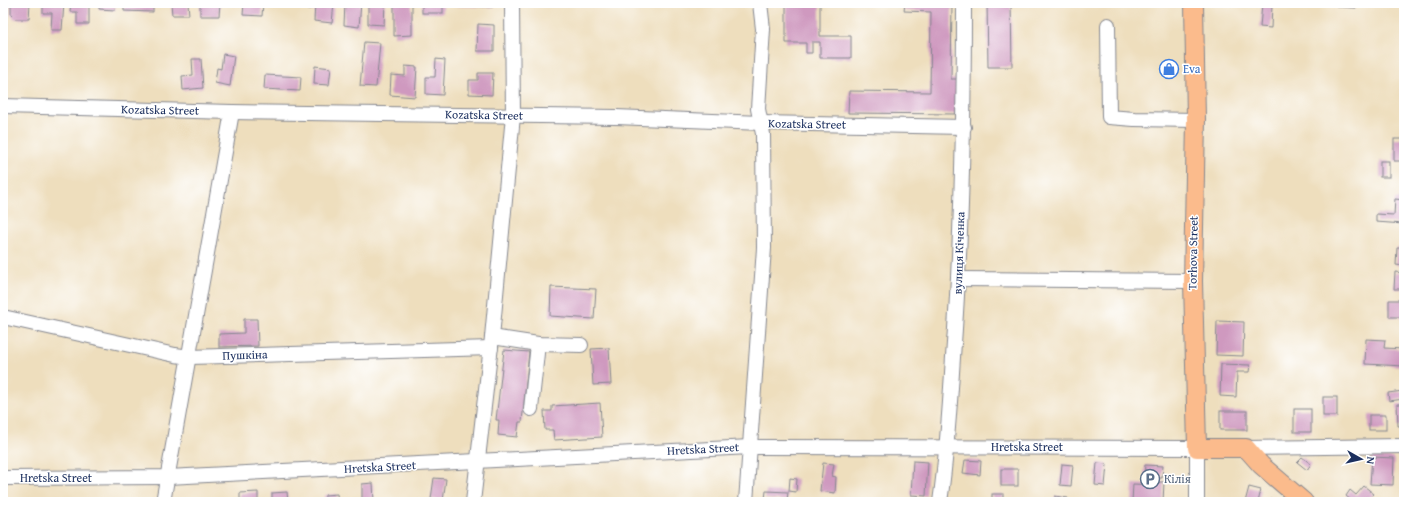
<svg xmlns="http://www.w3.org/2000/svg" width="1407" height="505" font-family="'Gentium Book Plus',serif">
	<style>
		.building { fill: #cf99bf }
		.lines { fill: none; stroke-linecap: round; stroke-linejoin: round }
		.minor-casing { stroke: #84868e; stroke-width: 16 }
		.major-casing { stroke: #84868e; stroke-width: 20 }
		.minor { stroke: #fff; stroke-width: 14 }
		.major { stroke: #fbbb8c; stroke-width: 18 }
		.labels { text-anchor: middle; stroke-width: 3; stroke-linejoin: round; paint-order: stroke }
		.shop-label { font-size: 12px; fill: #366cbe; stroke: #fff; text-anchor: start }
		.street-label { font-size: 12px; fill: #1b2f5e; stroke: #fff }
		.service-label { font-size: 12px; fill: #4e5e75; stroke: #fff; text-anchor: start }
	</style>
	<rect width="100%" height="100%" fill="#fff"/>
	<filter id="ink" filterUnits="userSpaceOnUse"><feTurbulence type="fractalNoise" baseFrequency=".025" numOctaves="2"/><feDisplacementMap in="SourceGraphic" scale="8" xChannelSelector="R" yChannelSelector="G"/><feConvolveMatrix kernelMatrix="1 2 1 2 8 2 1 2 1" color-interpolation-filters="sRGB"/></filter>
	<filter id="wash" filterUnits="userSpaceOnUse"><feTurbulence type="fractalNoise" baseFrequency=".012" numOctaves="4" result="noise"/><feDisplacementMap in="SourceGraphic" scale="16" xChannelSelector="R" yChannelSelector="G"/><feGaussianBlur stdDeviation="0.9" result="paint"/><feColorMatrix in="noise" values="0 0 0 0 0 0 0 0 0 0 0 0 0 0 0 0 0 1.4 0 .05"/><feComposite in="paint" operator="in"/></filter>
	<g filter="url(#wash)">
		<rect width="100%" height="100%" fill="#eedebd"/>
		<g id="blocks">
			<g class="building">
				<polygon points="7,3 30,3 29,19 15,19 11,15 11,5 7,5"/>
				<polygon points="43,3 64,3 62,30 51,30 52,13 43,13"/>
				<polygon points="71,3 89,3 89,24 77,24 77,12 70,12"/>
				<polygon points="99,3 116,3 115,10 99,9"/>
				<polygon points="124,3 153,3 153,12 124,11"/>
				<polygon points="171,3 188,3 189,15 172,15"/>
				<polygon points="200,3 220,3 219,16 200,16"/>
				<polygon points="244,3 263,3 262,16 243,15"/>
				<rect x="297" y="3" width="14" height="6"/>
				<polygon points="315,3 334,3 332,23 314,21"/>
				<polygon points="345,3 361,3 359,27 344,25"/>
				<polygon points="368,3 385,3 384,25 368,24"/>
				<polygon points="394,3 412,3 412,35 394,36"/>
				<rect x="422" y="3" width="21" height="10"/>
				<polygon points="450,3 493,3 493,7 450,6"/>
				<polygon points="786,3 820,3 820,36 851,36 851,58 820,58 820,42 812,42 812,53 806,53 806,43 786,43"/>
				<polygon points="905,3 952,3 951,79 957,79 956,114 848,113 849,91 930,92 931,12 904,11"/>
				<polygon points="987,3 1011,3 1012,67 988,67"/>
				<polygon points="1338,3 1357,3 1356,8 1338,7"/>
				<polygon points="1262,4 1272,5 1271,28 1260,27"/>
				<polygon points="478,24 494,25 494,51 477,51"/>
				<polygon points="364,42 380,43 376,87 360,86"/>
				<polygon points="223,54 234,56 230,86 215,83 217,68 221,69"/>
				<polygon points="192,59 201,59 203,88 183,90 182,76 193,75"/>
				<polygon points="436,59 445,60 443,95 426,94 426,77 435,77"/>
				<polygon points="315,66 331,68 329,85 314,84"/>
				<polygon points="405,66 417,67 415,97 390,95 391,75 405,76"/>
				<polygon points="478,73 493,73 492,95 469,94 469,80 478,80"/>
				<polygon points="265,75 301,77 300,91 264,89"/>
				<rect x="1394" y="139" width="10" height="22"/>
				<rect x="1380" y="161" width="9" height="16"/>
				<polygon points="1395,199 1404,200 1404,224 1376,222 1376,214 1394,215"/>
				<polygon points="1397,248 1404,248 1404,266 1396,265"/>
				<polygon points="1395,272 1404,273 1404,289 1394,289"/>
				<polygon points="551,287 596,289 594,319 550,316"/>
				<polygon points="1389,300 1404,300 1404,324 1402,324 1402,317 1389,317"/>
				<polygon points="244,319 257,319 258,346 219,347 219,334 244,333"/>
				<polygon points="1217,321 1244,322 1243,356 1216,355"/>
				<polygon points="1366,339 1385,340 1384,348 1404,349 1404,366 1365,364"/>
				<polygon points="609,348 611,384 593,385 591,349"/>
				<polygon points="504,350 529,352 522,422 519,422 517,437 498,435 499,420 496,420"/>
				<polygon points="1221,364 1250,365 1249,372 1237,372 1236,397 1220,396"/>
				<polygon points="1403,391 1404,399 1389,401 1388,393"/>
				<rect x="1323" y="397" width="14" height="19"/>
				<polygon points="600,403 602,437 554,440 553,430 545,430 544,411 552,411 552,406"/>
				<polygon points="1397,404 1404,404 1404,426 1398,426"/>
				<rect x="1294" y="409" width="17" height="23"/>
				<rect x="1220" y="411" width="27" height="19"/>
				<rect x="1369" y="415" width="17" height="15"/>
				<polygon points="1302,457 1311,464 1307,470 1297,462"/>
				<polygon points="1372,457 1394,458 1393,485 1370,484"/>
				<polygon points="965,460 981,461 980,475 963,473"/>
				<polygon points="913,461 928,462 926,496 911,495"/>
				<polygon points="823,463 834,464 832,476 836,477 835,493 820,491"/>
				<polygon points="1097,463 1107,464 1105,486 1095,485"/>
				<polygon points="1062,464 1073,465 1071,486 1060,485"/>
				<polygon points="1145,465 1163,466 1162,478 1144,477"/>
				<rect x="1001" y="469" width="17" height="17"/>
				<polygon points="434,478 446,479 443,501 431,499"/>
				<polygon points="790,478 797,479 796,492 789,491"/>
				<polygon points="1155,482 1164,482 1163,502 1132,502 1133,484 1155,485"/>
				<polygon points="373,483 374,502 362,502 362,484"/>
				<polygon points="1364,486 1374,494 1368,500 1370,502 1350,502 1351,500 1346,496 1350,490 1356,495"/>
				<polygon points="1249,487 1261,490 1258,502 1245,502"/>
				<polygon points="766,491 788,492 787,501 765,499"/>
				<polygon points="258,492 258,502 240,502 240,493"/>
				<polygon points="287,492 288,502 272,502 272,493"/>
				<polygon points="337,494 338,502 325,502 325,495"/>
				<rect x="992" y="494" width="11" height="8"/>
				<polygon points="1055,496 1068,498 1067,502 1054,502"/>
				<polygon points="1271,499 1282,501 1282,502 1270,502"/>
			</g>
		</g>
	</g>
	<g filter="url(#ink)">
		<use href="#blocks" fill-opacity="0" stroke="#84868e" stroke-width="1"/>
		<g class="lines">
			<g class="minor-casing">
				<g id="minor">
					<polyline points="1108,25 1109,117 1134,119 1196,120"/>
					<polyline points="3,106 232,112 616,117 761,123 964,127"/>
					<polyline points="959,279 1193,281"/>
					<polyline points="3,317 175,355 190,357 491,348"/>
					<polyline points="492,337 538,344 581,345"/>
					<polyline points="531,409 538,344"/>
					<polyline points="1246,448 1404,446"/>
					<polyline points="3,478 168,477 750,447 1197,448 1197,502"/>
					<polyline points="163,502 232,112"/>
					<polyline points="473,502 492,337 513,116 512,3"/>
					<polyline points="746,502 764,248 763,134 758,109 763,29 760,3"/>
					<path d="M940 502C947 454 950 406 953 357 962 239 964 121 964 3"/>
				</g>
			</g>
			<g class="major-casing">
				<polyline id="major" points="1194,3 1196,120 1193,281 1197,448 1246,448 1261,465 1304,502"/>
			</g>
			<use href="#minor" class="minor"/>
			<use href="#major" class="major"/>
		</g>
	</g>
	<defs>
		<g id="shop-ring" transform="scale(1)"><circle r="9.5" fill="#fff" stroke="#3f7fe0" stroke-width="1.5"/><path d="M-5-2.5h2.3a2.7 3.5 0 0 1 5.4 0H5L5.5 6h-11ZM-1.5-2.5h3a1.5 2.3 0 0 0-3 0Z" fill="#3f7fe0"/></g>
		<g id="parking-ring" transform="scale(1)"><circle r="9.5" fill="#fff" stroke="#5c6f8a" stroke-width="1.5"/><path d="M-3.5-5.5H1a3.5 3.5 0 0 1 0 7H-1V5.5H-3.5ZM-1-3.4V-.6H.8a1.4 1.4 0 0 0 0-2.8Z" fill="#5c6f8a"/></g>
	</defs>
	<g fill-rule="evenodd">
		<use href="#shop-ring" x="1169" y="69"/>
		<use href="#parking-ring" x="1150" y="479"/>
	</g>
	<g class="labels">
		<g class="shop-label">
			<text x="1183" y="73">Eva</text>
		</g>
		<g class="street-label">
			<text transform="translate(160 110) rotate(1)" y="4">Kozatska Street</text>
			<text transform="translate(484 115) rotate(1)" y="4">Kozatska Street</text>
			<text transform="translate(807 124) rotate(1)" y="4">Kozatska Street</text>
			<text transform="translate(959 253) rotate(-88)" y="4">вулиця Кіченка</text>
			<text transform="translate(1193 253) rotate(-89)" y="4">Torhova Street</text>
			<text transform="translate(245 355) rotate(-2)" y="4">Пушкіна</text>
			<text x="1027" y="451">Hretska Street</text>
			<text transform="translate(703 449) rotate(-3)" y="4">Hretska Street</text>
			<text transform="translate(380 467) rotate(-3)" y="4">Hretska Street</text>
			<text x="56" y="482">Hretska Street</text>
		</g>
		<g class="service-label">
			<text x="1164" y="483">Кілія</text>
		</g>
	</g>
	<rect width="1407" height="505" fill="none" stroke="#fff" stroke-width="16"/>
	<g transform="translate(1361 459) rotate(98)" stroke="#ffffff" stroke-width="3" paint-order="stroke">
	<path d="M0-3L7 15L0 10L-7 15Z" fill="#1b2f5e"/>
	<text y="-6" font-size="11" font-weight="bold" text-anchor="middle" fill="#1b2f5e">N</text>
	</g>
</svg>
